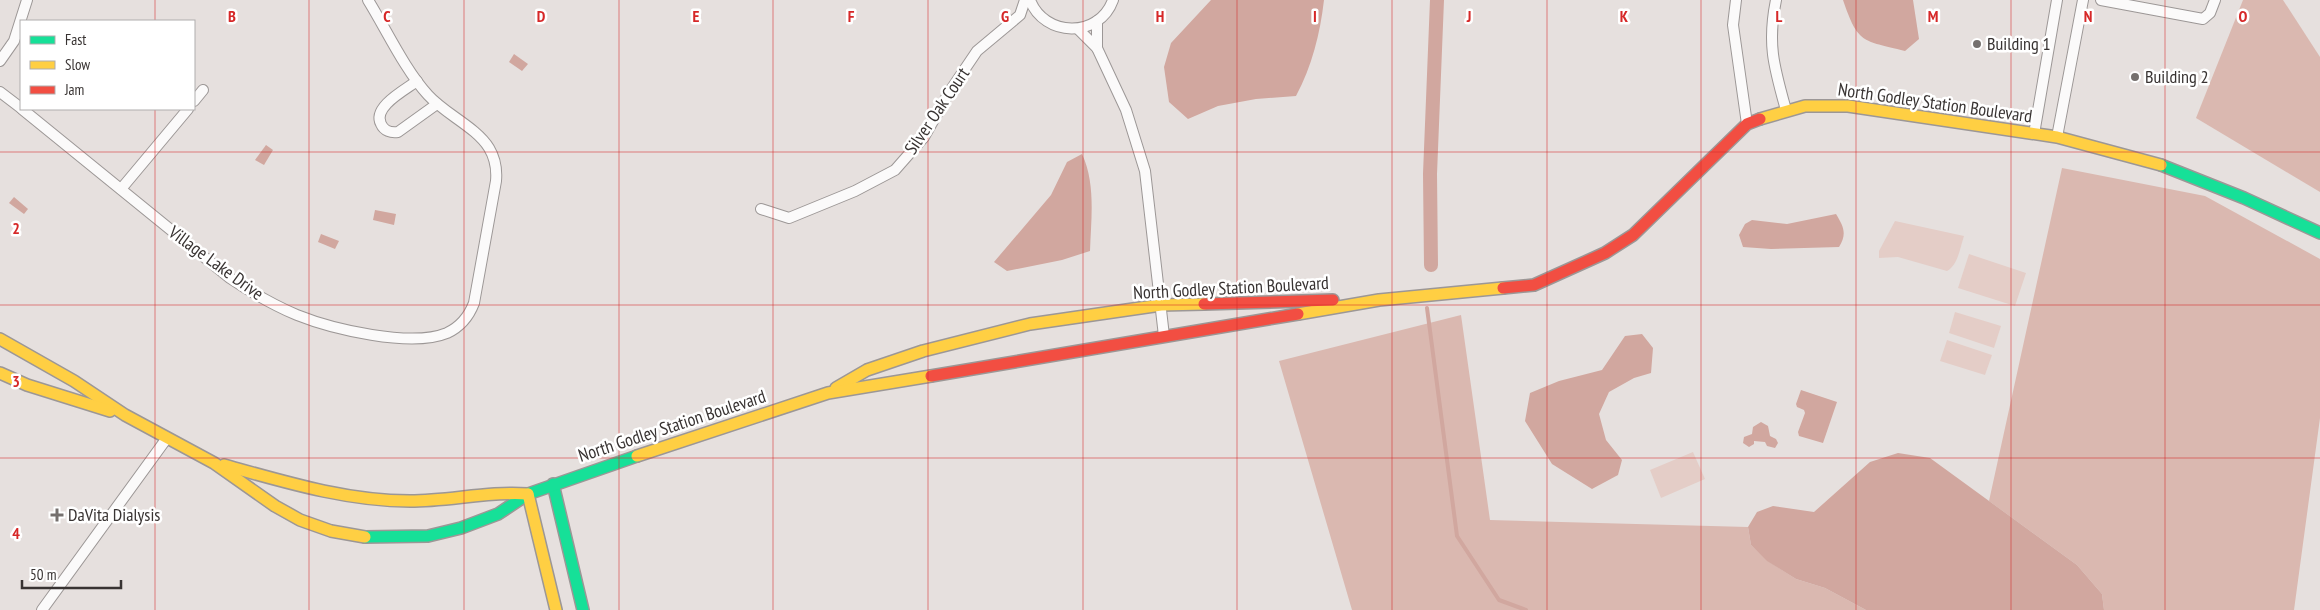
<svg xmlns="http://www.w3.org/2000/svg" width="2320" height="610" font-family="'PT Sans Narrow',sans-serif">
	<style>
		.green { fill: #e4cdc7 }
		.forest { fill: #dab8b0 }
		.water { fill: #d1a79f }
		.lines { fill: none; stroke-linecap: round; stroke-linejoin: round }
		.stream { stroke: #d1a79f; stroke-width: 4 }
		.canal { stroke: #d1a79f; stroke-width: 14 }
		.street-casing { stroke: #9c9796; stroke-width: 12 }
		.fast-casing { stroke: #9c9796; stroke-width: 14 }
		.slow-casing { stroke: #9c9796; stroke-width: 14 }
		.jam-casing { stroke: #9c9796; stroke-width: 14 }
		.street { stroke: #fbfafa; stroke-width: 10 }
		.fast { stroke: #16e098; stroke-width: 11 }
		.slow { stroke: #ffcf43; stroke-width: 11 }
		.jam { stroke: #f24e42; stroke-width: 11 }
		.grid { fill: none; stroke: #d62828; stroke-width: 1; stroke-opacity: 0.55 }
		.poi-dot { fill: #75706e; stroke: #fff; stroke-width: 2 }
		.labels { text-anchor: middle; stroke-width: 5; stroke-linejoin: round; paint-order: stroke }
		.poi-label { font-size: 18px; fill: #383332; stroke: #fff; text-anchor: start }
		.street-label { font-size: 18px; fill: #383332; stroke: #fff }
		.grid-label { font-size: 16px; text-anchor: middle; font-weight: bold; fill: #d62828; stroke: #fff; stroke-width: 5; stroke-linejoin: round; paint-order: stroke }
	</style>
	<rect width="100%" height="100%" fill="#e6e0de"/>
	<g class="green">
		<path d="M1895 221 1964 236C1960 248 1958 265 1947 271L1898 257 1879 258V251Z"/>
		<polygon points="1969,254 2026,273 2015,306 1958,288"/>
		<polygon points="1955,312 2001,326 1994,348 1949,333"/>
		<polygon points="1947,340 1992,355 1985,375 1940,361"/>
		<polygon points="1693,452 1705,479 1661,498 1650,470"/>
	</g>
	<g class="forest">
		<polygon points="2243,0 2283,0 2320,57 2320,192 2196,118"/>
		<polygon points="2062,168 2205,196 2320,259 2320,418 2294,610 2104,610 2102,594 2077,565 1989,501"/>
		<polygon points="1461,315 1490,520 1748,527 1751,545 1768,561 1796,579 1825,588 1866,610 1352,610 1279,361"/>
	</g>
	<g class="water">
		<path d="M1211 0H1324C1320 34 1312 66 1296 96L1256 99 1218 106 1188 119 1169 102 1164 67 1171 43Z"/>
		<path d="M1843 0H1913L1919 39 1905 51C1862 40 1858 44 1843 0Z"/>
		<polygon points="514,54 528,64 522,71 509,62"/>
		<polygon points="266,145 273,150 264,165 255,160"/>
		<path d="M1082 154C1096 184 1091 219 1090 251L1062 260 1007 271 994 262 1051 195 1067 162Z"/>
		<polygon points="14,197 28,209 24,214 9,203"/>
		<polygon points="375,210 396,214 394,225 373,220"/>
		<path d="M1836 214C1844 227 1847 234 1839 247L1771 249 1743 247 1739 235 1745 224 1752 220 1787 224Z"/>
		<polygon points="321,234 339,241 335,249 318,242"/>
		<polygon points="1642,334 1653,348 1651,373 1634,378 1609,392 1599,414 1606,440 1622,460 1618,475 1592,489 1552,464 1525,421 1530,393 1559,381 1602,370 1625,336"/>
		<polygon points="1801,390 1837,402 1823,443 1799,436 1798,432 1805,413 1804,410 1797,407 1796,404"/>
		<polygon points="1761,422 1768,426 1770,436 1776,439 1778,443 1775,448 1767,446 1765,442 1754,441 1754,444 1749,447 1743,443 1744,437 1752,434 1753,427"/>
		<polygon points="1898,453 1930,458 2077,565 2102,594 2104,610 1866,610 1825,588 1796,579 1767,561 1751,545 1748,527 1757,512 1773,506 1814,512 1870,462"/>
	</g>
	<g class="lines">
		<polyline class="stream" points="1427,308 1457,536 1499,600 1526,610"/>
		<polyline class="canal" points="1431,265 1430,174 1437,0"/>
		<g class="street-casing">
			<g id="street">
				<path d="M1030 0C1044 37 1099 39 1113 0"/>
				<polyline points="1736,0 1733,25 1747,124"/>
				<path d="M1776 0C1767 44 1774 67 1786 110"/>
				<polyline points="2101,0 2203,19 2210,13 2215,0"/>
				<polyline points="1078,29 1097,48 1126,110 1145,171 1164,336"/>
				<polyline points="1097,48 1097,21"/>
				<polyline points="0,61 14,41 27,0"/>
				<path d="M417 81C405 90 372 107 381 124 384 131 391 133 398 132L437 104"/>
				<polyline points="0,92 21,108"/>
				<polyline points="194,101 203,90"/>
				<path d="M22 109 230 278C251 292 273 305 297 315 332 329 411 348 447 333 460 327 469 316 474 303L496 181C497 170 495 158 489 148 476 127 445 114 428 95 405 70 386 29 368 0"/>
				<polyline points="2034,134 2057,0"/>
				<polyline points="2057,137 2083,0"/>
				<polyline points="121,189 188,109"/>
				<polyline points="761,209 789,218 855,191 895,170 924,137 950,91 977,51 1020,15 1025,0"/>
				<polyline points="42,610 167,438"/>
			</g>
		</g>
		<g class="fast-casing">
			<g id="fast">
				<polyline points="2161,165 2244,198 2320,233"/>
				<polyline points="553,484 583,610"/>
				<polyline points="365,537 428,536 461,528 498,514 528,494 637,456"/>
			</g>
		</g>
		<g class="slow-casing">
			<g id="slow">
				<polyline points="1760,119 1805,106 1848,106 2057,137 2161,165"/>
				<polyline points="1298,314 1379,300 1503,288"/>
				<polyline points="0,339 74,381 125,415 214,463 275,506 300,520 331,531 365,537"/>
				<polyline points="0,373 27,385 110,411"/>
				<polyline points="836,388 867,370 923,351 1030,324 1161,305 1204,304"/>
				<polyline points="637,456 828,393 931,376"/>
				<path d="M224 465C285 482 347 501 410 501 450 501 488 491 528 494"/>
				<polyline points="528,494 556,610"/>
			</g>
		</g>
		<g class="jam-casing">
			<g id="jam">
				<polyline points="1503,288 1534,285 1605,253 1633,235 1747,124 1760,119"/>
				<polyline points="1204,304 1333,300"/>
				<polyline points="931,376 1298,314"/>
			</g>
		</g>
		<use href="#street" class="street"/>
		<use href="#fast" class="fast"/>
		<use href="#slow" class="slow"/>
		<use href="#jam" class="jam"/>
	</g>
	<path class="grid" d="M155 0V21M309 0V610M464 0V610M619 0V610M773 0V610M928 0V610M1083 0V610M1237 0V610M1392 0V610M1547 0V610M1701 0V610M1856 0V610M2011 0V610M2165 0V610M155 109V610M0 152H2320M0 305H2320M0 458H2320"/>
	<g class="poi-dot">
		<circle cx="1977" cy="44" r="5"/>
		<circle cx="2135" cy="77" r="5"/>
		<path d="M54.5 507.5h5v5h5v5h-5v5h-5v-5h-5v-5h5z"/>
	</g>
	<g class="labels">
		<g class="poi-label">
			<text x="1987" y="50">Building 1</text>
			<text x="2145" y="83">Building 2</text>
			<text x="68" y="521">DaVita Dialysis</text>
		</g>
		<g class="street-label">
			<text transform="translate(1935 103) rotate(8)" y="6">North Godley Station Boulevard</text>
			<text transform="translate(937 111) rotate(-56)" y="6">Silver Oak Court</text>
			<text transform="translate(216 263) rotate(36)" y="6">Village Lake Drive</text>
			<text transform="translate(1231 288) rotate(-3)" y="6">North Godley Station Boulevard</text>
			<text transform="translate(672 426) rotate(-18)" y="6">North Godley Station Boulevard</text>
		</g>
	</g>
	<g class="grid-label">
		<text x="232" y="22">B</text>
		<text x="387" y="22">C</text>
		<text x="541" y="22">D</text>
		<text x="696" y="22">E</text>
		<text x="851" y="22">F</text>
		<text x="1005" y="22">G</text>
		<text x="1160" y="22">H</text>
		<text x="1315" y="22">I</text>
		<text x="1469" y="22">J</text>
		<text x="1624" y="22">K</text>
		<text x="1779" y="22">L</text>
		<text x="1933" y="22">M</text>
		<text x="2088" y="22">N</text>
		<text x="2243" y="22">O</text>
		<text x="16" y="234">2</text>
		<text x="16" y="387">3</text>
		<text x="16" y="539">4</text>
	</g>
	<rect x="20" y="20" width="175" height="90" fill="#ffffff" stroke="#afadad"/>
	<rect x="30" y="36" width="25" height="8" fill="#16e098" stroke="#afadad"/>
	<text x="65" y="45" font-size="15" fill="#383332">Fast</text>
	<rect x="30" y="61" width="25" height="8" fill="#ffcf43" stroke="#afadad"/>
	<text x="65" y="70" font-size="15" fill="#383332">Slow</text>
	<rect x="30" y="86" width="25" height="8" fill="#f24e42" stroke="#afadad"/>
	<text x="65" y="95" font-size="15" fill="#383332">Jam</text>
	<path d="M22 580v8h99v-8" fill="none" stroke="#383332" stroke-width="2.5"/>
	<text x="30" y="580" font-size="15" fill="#383332" stroke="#ffffff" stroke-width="4" paint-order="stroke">50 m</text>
</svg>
